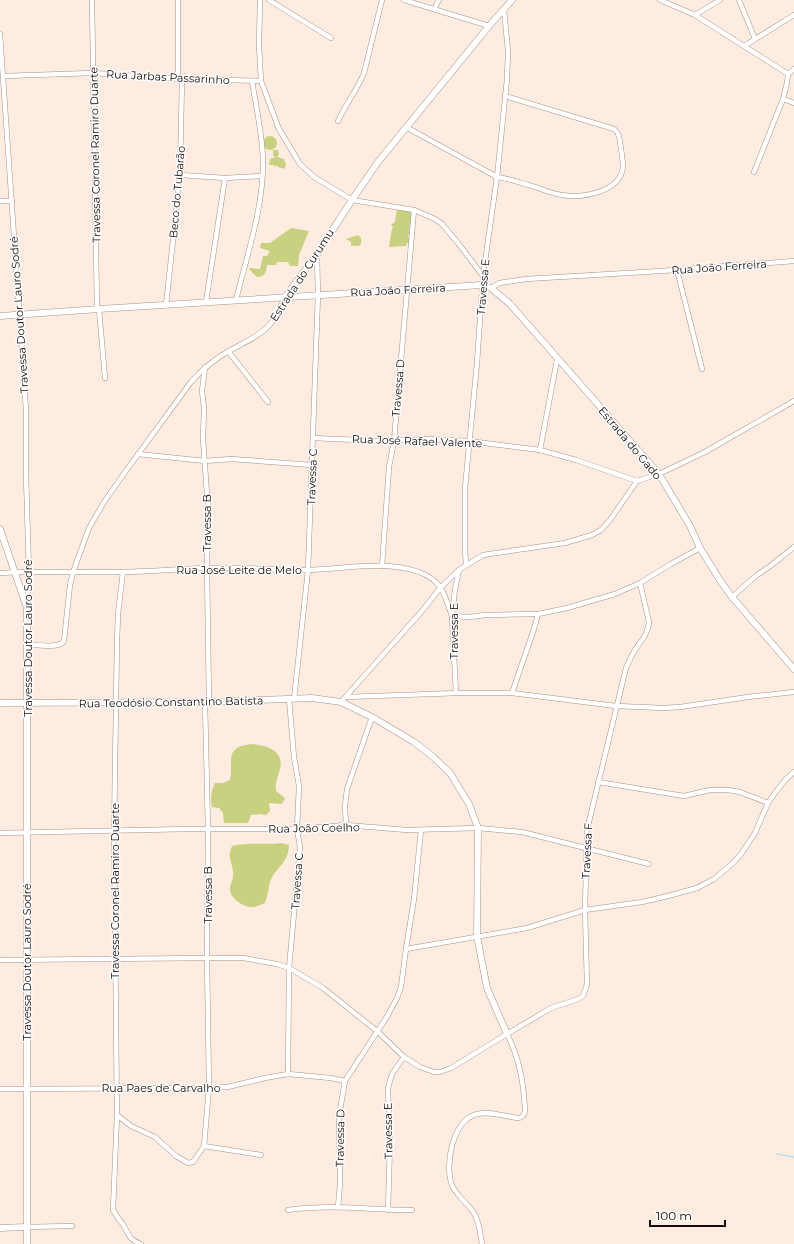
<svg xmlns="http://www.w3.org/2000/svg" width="794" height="1244" font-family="Montserrat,sans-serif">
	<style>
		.green { fill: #c8d180 }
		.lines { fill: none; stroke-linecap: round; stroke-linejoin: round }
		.stream { stroke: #b9dcf2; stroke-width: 1.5 }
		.street-casing { stroke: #a69184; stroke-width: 5.5 }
		.secondary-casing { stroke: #a69184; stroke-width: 7 }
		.street { stroke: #fff; stroke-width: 4.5 }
		.secondary { stroke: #fff; stroke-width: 6 }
		.labels { text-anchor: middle; stroke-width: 3; stroke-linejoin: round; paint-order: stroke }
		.street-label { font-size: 11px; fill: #130b07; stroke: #fdfdfd }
	</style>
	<rect width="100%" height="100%" fill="#ffece1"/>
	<g class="green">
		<circle cx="270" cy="143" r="7"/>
		<polygon points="273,150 278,150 279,154 277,157 284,159 286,165 284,169 278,167 277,165 275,167 274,165 269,165 270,159 276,157 273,156"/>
		<polygon points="397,209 412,212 411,224 409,227 410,229 408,237 410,238 410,243 407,243 406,246 389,247 392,228 394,228 391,225 395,222"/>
		<path d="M291 228 309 231 299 255 298 266H290L288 262H277L276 265H267C266 273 265 277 257 277L249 269 250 268 260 269 263 256H267L270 251 260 248 261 243H270Z"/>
		<path d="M358 235 361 238C363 249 356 245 351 246V242L346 239Z"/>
		<path d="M251 744C265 745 285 750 280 769 278 777 275 782 276 791L285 798 282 804 269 803 270 811 266 815 260 814 251 815 248 823H224L223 813 219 808 212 807C210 798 211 792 215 783H223L230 780C234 762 223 747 251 744Z"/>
		<path d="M281 843 289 845C288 865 276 866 270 882 268 889 268 896 265 903 260 905 255 908 250 907 242 906 231 899 230 890 229 885 233 881 233 876 234 863 226 860 232 846 247 842 265 845 281 843Z"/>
	</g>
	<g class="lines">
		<polyline class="stream" points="777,1154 794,1157"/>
		<g class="street-casing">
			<g id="street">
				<polyline points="92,0 97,309"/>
				<polyline points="260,0 259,45 261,81 279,129 300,164 314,177 352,200 414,210 435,219 442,224 458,243 483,276"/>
				<polyline points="269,0 331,38"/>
				<polyline points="404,0 489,26"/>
				<polyline points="660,0 695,15 788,74 794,69"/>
				<polyline points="739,0 755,39"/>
				<polyline points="434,9 439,0"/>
				<polyline points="695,15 720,0"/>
				<polyline points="0,34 26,410 26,476 29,572 27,605"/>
				<polyline points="744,46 794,15"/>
				<polyline points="3,76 93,73 182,79 261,81"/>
				<polyline points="178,79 178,0"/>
				<polyline points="783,99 794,103"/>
				<path d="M338 121C346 104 357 90 364 73L382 0"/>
				<path d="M406 127 497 177C511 179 525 184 538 188 546 191 554 194 562 195 582 198 620 193 623 167 623 163 620 137 618 134 618 133 615 130 614 129L505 96"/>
				<polyline points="754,172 783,99 787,83 788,74"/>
				<polyline points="180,175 225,178"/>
				<polyline points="0,201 12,201"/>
				<polyline points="677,270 702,369"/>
				<polyline points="491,288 499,283 526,279 661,271 794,261"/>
				<path d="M236 300C247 255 263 209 263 163 263 136 256 107 252 81"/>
				<polyline points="206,302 225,178 262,176"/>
				<polyline points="166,305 180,175 182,79"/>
				<polyline points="99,309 105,378"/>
				<polyline points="228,351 268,402"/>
				<polyline points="205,367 202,391 204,408 203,439 208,508 207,568 209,702"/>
				<polyline points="313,438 380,441 430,439 469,441 540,450 576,460 637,481"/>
				<polyline points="540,450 557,360"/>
				<polyline points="138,454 205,461 231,459 312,465"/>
				<polyline points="466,565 465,548 465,488 477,363 483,276 497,177 507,79 508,51 504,10"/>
				<polyline points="382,566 389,467 394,441 414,210"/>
				<path d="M123 572 118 614 117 643 114 831 117 1115 113 1210C116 1215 118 1219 122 1223 130 1234 126 1238 141 1244"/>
				<path d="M0 573C40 570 81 573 121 572 149 572 177 569 205 568 239 567 274 570 308 570 344 569 384 560 419 572 443 581 444 594 452 616"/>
				<polyline points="732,597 757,575 769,567 794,547"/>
				<polyline points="452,616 470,617 485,615 538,614 567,608 615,594 640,583 671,564 700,548"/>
				<path d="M27 644C37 645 59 649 64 641L70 585 73 572 89 528 104 502 128 468 191 382C202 370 214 359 229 351 244 342 261 336 272 322 278 315 281 305 285 297"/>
				<polyline points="456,693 452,616 455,589 459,570"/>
				<polyline points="512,693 534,629 538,614"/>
				<polyline points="346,697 459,693 512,693 616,706 664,708 680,707 748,697 794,692"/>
				<polyline points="294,699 308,570 318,295 317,254"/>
				<polyline points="341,702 422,611 441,587 459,570 483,555 565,543 592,535 601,530 610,520 637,481 659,474 705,452 794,401"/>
				<polyline points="598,782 684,796 710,790 728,790 740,792 768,803"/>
				<polyline points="346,825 345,806 347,789 372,717"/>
				<polyline points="0,833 189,829 297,829 346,825 407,830 478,828 522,832 649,864"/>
				<polyline points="406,949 527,928 585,910 642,902 668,896 697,888 714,879 733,863 741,854 755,833 768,803 775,793 786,779 794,772"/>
				<path d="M0 960 207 958H243L277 964 289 968 323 988 377 1031 404 1057 420 1067 434 1072H440L451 1068 507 1034 551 1008 578 999 583 996 587 984 585 910 587 830 626 668C629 662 631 656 635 650 641 641 648 634 649 622L640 583"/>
				<polyline points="288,1074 289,968 300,847 297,829 299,786 294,757 289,699"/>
				<polyline points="0,1089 209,1088 228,1087 265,1078 288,1074 331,1078 345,1081"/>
				<polyline points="117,1115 131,1126 155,1137 176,1156 188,1163 193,1162 204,1146 209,1088 207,958 208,829 205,702"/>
				<polyline points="204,1146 261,1155"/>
				<polyline points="338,1207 340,1184 339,1116 345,1081 388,1015 397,998 401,987 406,949 414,899 421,830"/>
				<path d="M288 1210C330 1204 371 1210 412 1210"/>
				<polyline points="388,1210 390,1144 388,1088 392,1074 404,1057"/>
				<polyline points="26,1227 72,1226"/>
				<path d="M482 1244C480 1233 479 1218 471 1209 465 1201 456 1195 452 1185 444 1165 453 1119 477 1114 491 1111 504 1116 517 1118 522 1118 524 1116 525 1111 524 1085 519 1057 507 1034"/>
			</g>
		</g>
		<g class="secondary-casing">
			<g id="secondary">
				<polyline points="285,297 317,254 352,200 378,162 489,26 512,0"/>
				<polyline points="0,316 99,309 482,285 491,288 510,304 659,474 690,526 700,548 721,582 732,597 794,669"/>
				<polyline points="0,529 27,608 27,1244"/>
				<polyline points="0,703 209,702 312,698 341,702 372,717 414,742 431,755 450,773 469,804 478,828 477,936 487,988 507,1034"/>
				<polyline points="0,1228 26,1227"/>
			</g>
		</g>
		<use href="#street" class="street"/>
		<use href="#secondary" class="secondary"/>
	</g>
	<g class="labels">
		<g class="street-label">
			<text transform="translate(168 77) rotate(3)" y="4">Rua Jarbas Passarinho</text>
			<text transform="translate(95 155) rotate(-91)" y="4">Travessa Coronel Ramiro Duarte</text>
			<text transform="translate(177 192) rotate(-85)" y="4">Beco do Tubarão</text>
			<text transform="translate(719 267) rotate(-4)" y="4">Rua João Ferreira</text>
			<text transform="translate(302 275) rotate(-57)" y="4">Estrada do Curumu</text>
			<text transform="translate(483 287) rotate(-85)" y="4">Travessa E</text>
			<text transform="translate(398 290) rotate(-3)" y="4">Rua João Ferreira</text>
			<text transform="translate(19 315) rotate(-94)" y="4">Travessa Doutor Lauro Sodré</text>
			<text transform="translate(398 388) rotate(-85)" y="4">Travessa D</text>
			<text transform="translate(417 441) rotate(2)" y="4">Rua José Rafael Valente</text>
			<text transform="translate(630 443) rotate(50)" y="4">Estrada do Gado</text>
			<text transform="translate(312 477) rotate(-88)" y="4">Travessa C</text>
			<text transform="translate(207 523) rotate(-90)" y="4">Travessa B</text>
			<text x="239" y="574">Rua José Leite de Melo</text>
			<text transform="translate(454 631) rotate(-90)" y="4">Travessa E</text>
			<text transform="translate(28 638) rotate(-90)" y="4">Travessa Doutor Lauro Sodré</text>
			<text transform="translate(171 702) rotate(-1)" y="4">Rua Teodósio Constantino Batista</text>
			<text transform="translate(314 828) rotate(-1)" y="4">Rua João Coelho</text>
			<text transform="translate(587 851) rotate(-87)" y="4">Travessa F</text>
			<text transform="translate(297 881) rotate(-86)" y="4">Travessa C</text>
			<text transform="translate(115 891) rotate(-90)" y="4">Travessa Coronel Ramiro Duarte</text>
			<text transform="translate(208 895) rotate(-90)" y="4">Travessa B</text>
			<text transform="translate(27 962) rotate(-90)" y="4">Travessa Doutor Lauro Sodré</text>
			<text x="161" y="1092">Rua Paes de Carvalho</text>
			<text transform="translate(388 1131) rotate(-91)" y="4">Travessa E</text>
			<text transform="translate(340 1138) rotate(-89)" y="4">Travessa D</text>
		</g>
	</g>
	<path d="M650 1220v6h75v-6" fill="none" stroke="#130b07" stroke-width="2"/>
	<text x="656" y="1220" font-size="12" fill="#130b07" stroke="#fdfdfd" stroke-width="3" paint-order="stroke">100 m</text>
</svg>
